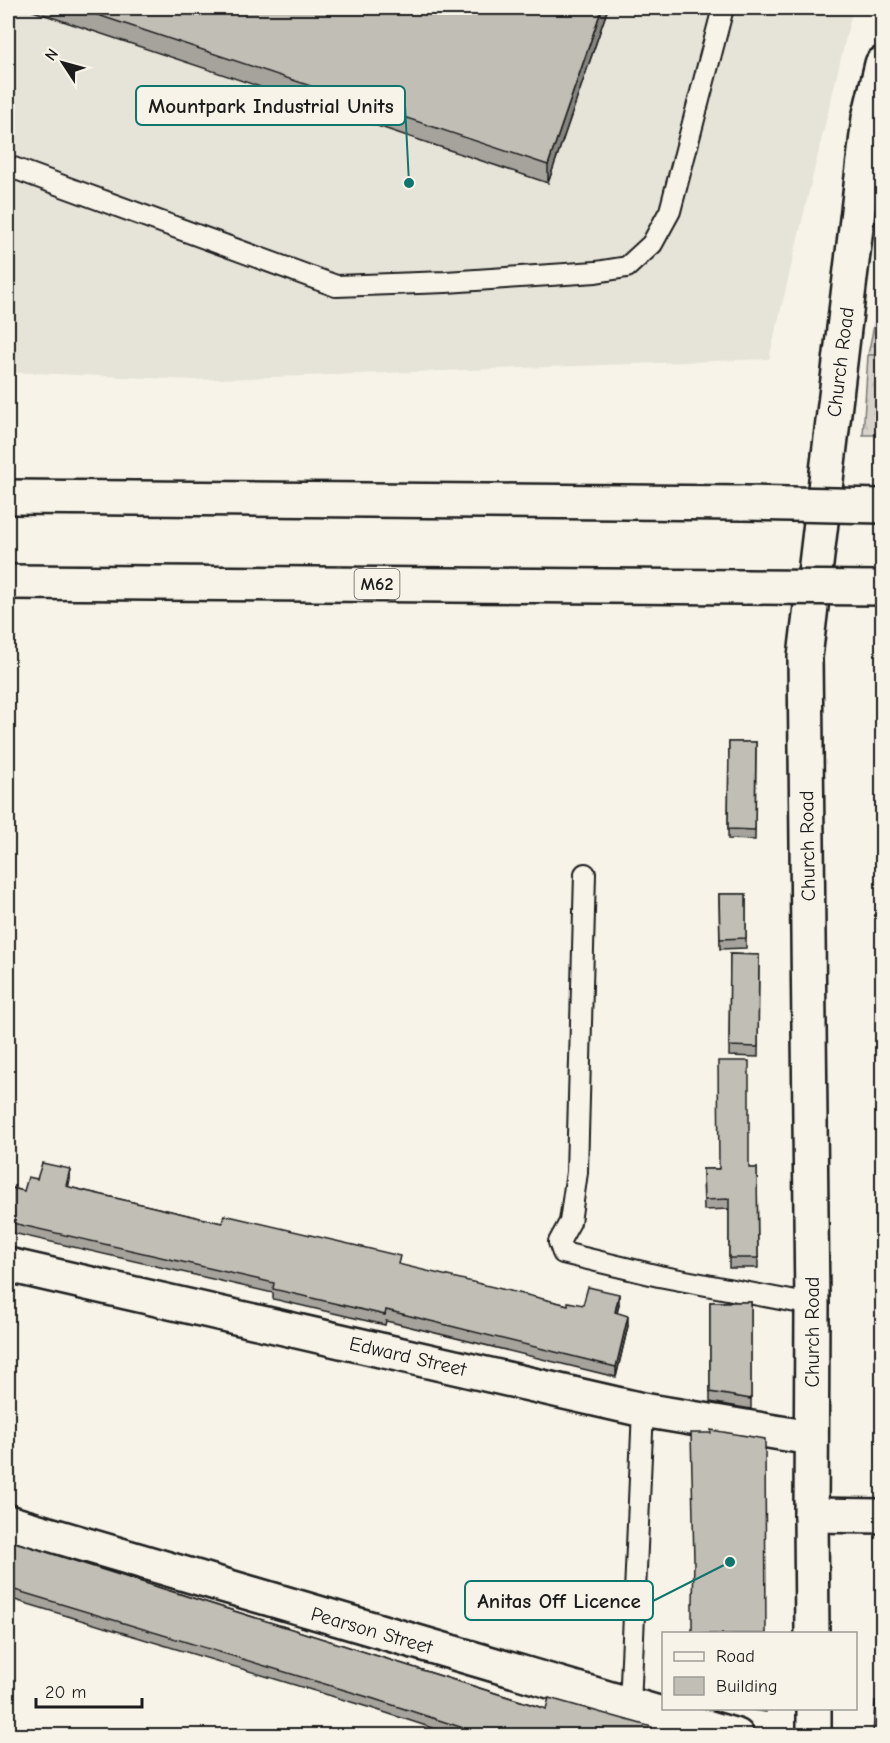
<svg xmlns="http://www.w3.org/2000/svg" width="890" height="1743" font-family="'Comic Neue',sans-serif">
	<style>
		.built { fill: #e6e3d9 }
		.grass { fill: url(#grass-dots); stroke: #7a7874; stroke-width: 1.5 }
		.forest { fill: url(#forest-crowns); stroke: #7a7874; stroke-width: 1.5 }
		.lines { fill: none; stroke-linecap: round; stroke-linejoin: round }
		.lane-casing { stroke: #1c1c1c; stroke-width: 24 }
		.street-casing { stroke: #1c1c1c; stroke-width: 38 }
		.secondary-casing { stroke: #1c1c1c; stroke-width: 38 }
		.highway-casing { stroke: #1c1c1c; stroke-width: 38 }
		.lane { stroke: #f7f3e8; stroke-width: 20 }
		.street { stroke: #f7f3e8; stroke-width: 33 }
		.secondary { stroke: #f7f3e8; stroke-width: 33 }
		.highway { stroke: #f7f3e8; stroke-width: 33 }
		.highway-bridge-casing { stroke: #1c1c1c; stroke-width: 38; stroke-linecap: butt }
		.highway-bridge { stroke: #f7f3e8; stroke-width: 33 }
		.wall { fill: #a5a39c; stroke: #1c1c1c; stroke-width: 1.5 }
		.shaded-wall { fill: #86857f; stroke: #1c1c1c; stroke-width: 1.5 }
		.building { fill: #c0beb5; stroke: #1c1c1c; stroke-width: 1.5 }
		.labels { text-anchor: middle; stroke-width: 4.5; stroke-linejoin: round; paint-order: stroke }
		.shield { fill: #f7f3e8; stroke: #5e5c59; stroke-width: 1.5 }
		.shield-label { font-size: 18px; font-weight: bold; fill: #1c1c1c }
		.street-label { font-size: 20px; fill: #1c1c1c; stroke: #f7f3e8 }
		.leader { fill: none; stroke: #0f766e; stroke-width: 2 }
		.callout-dot { fill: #0f766e; stroke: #f7f3e8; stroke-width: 2 }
		.callout { fill: #f7f3e8; stroke: #0f766e; stroke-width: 2 }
		.callout-label { font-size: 21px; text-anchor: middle; font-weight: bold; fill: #1c1c1c }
	</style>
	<defs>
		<pattern id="grass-dots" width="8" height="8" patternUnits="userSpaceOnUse" patternTransform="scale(1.5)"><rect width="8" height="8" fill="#d7d3cb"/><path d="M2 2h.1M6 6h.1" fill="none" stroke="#b8b5ae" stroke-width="1.8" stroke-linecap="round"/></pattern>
		<pattern id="forest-crowns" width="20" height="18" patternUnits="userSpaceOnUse" patternTransform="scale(1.5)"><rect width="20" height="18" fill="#d7d3cb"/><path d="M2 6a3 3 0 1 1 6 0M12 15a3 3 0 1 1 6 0" fill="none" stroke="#b8b5ae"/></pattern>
	</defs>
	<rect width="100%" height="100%" fill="#f7f3e8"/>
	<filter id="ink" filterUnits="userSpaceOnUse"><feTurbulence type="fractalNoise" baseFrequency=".0167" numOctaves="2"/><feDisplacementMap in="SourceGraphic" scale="12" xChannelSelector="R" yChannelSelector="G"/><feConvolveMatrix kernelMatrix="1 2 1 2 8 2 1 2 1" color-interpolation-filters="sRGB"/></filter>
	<g filter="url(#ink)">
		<polygon class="built" points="8,8 853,8 769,359 193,380 8,372"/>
		<polygon class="grass" points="882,285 882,355 868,355"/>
		<polygon class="forest" points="868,355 882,355 882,435 863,435"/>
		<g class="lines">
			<g class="lane-casing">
				<g id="lane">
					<polyline points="8,166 336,286 446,282 596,272 627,267 652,244 670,211 723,8"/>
					<polyline points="585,874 577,1172 570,1222 559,1242 563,1253 659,1276 812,1305"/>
					<polyline points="630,1706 643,1410"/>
				</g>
			</g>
			<g class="street-casing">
				<g id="street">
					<polyline points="8,1265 643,1410 811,1438"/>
					<polyline points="811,1515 882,1516"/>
					<polyline points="8,1522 737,1736"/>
				</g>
			</g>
			<g class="secondary-casing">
				<g id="secondary">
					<polyline points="812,1634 811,1515 812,1305 805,657 869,118 882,64"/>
					<polyline points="814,1708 814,1736"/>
				</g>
			</g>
			<g class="highway-casing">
				<g id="highway">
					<polyline points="8,497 744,503"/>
					<polyline points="8,582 746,587"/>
				</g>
			</g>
			<use href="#lane" class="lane"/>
			<use href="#street" class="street"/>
			<use href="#secondary" class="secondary"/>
			<use href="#highway" class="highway"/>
			<g class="highway-bridge-casing">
				<g id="highway-bridge">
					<polyline points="744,503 882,506"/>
					<polyline points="746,587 882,588"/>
				</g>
			</g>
			<use href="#highway-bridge" class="highway-bridge"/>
		</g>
		<g class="wall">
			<polygon points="24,8 608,8 548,183"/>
			<polygon points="729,742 756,742 755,840 728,839"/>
			<polygon points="719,894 746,894 746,948 720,949"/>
			<polygon points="730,954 759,955 758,1057 729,1056"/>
			<polygon points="757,1168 758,1268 729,1268 729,1209 704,1210 703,1169"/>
			<polygon points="70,1179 68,1187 77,1189 568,1305 619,1304 617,1313 628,1326 616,1377 386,1321 385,1325 273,1299 273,1293 8,1232 8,1187 24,1191"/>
			<polygon points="710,1302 751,1302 751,1409 710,1402"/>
			<polygon points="8,1540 546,1709 652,1736 457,1736 371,1708 8,1598"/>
			<polygon points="738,1708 766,1708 766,1712"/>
		</g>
		<g class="shaded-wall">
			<polygon points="602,8 608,8 548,183 548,165"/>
			<polygon points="70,1169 70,1179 66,1196 66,1186"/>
			<polygon points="619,1294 619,1304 615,1322 615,1312"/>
			<polygon points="628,1316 628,1326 616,1377 616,1367"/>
			<polygon points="13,1708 13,1718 8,1734 8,1724"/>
		</g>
		<g class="building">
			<polygon points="77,8 602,8 548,165"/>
			<polygon points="729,742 756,742 755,830 728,829"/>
			<polygon points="719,894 746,894 746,938 720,939"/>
			<polygon points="730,954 759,955 758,1047 729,1046"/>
			<polygon points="718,1061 749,1061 749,1168 757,1168 758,1258 729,1258 729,1199 704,1200 703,1169 719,1169"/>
			<polygon points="42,1163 70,1169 66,1186 77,1189 222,1223 224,1215 362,1247 400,1256 398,1264 568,1305 568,1302 583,1305 588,1287 619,1294 615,1312 628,1316 616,1367 386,1310 385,1315 273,1289 274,1283 8,1222 8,1187 24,1191 28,1177 37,1179"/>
			<polygon points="710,1302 751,1302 751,1399 710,1392"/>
			<polygon points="711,1430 765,1439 766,1634 692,1634 692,1603 693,1603 694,1561 691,1433 711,1433"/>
			<polygon points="8,1540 546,1709 549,1698 652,1727 649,1736 535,1736 523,1732 522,1736 488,1736 371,1698 8,1588"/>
			<polygon points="875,1701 882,1701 882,1736 873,1736"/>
			<polygon points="8,1706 13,1708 8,1724 43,1736 8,1736"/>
		</g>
	</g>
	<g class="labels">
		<rect class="shield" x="354.5" y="569" width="45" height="30" rx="4.5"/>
		<g class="shield-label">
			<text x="377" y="590">M62</text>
		</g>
		<g class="street-label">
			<text transform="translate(840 362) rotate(-83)" y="7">Church Road</text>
			<text transform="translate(807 846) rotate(-91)" y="7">Church Road</text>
			<text transform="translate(812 1332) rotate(-90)" y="7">Church Road</text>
			<text transform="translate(408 1356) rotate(13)" y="7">Edward Street</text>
			<text transform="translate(372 1630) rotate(16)" y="7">Pearson Street</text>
		</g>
	</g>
	<path class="leader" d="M409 183L405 105M730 1562L653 1601"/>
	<g class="callout-dot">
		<circle cx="409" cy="183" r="6"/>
		<circle cx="730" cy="1562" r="6"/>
	</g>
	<g class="callout">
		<rect x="136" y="86" width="269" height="39" rx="6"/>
		<rect x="465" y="1581" width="188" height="39" rx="6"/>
	</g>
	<g class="callout-label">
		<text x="271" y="113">Mountpark Industrial Units</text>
		<text x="559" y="1608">Anitas Off Licence</text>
	</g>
	<rect width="890" height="1743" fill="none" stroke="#f7f3e8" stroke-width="30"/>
	<rect x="15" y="15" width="860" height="1713" fill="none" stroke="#1c1c1c" stroke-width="2" filter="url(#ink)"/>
	<rect x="662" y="1632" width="195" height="78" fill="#f7f3e8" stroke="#9f9d96" stroke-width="1.5"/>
	<rect x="674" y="1652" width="30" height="9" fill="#f7f3e8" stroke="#9f9d96" stroke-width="1.5"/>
	<text x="716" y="1662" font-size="18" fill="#1c1c1c">Road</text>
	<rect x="674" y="1677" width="30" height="18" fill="#c0beb5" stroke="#9f9d96" stroke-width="1.5"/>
	<text x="716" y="1692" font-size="18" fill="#1c1c1c">Building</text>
	<g transform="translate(63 63) rotate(306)" stroke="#f7f3e8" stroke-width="4.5" paint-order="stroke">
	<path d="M0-4.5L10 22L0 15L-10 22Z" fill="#1c1c1c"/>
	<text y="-9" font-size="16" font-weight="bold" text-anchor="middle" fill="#1c1c1c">N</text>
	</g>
	<path d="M36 1698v9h106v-9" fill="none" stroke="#1c1c1c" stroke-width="3"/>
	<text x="45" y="1698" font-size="18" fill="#1c1c1c" stroke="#f7f3e8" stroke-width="4.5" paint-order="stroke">20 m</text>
</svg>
